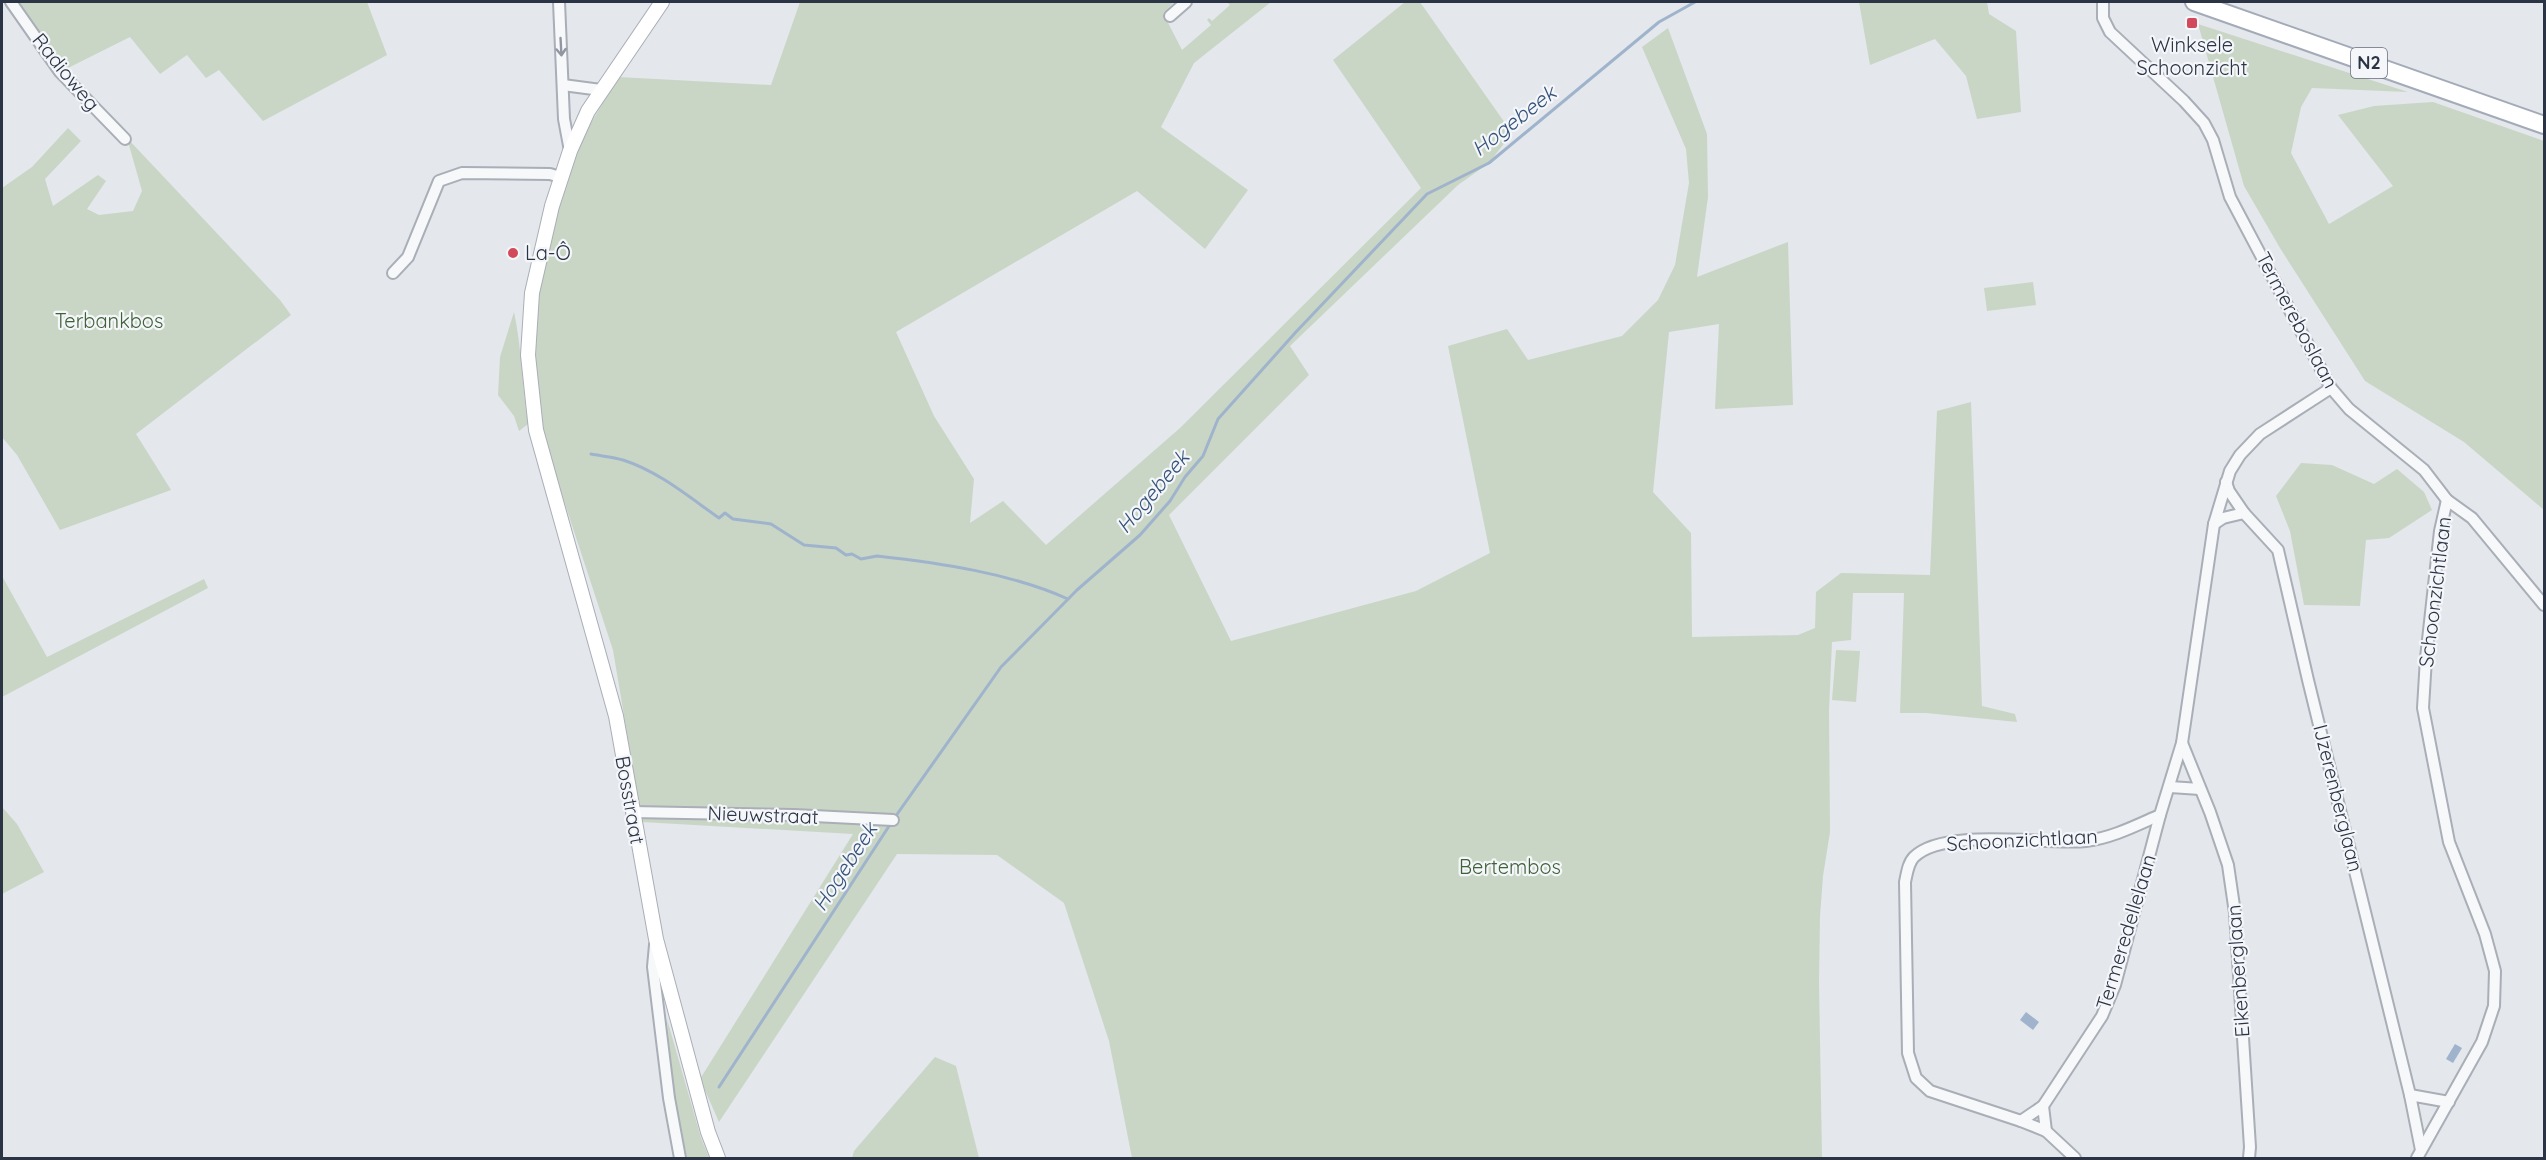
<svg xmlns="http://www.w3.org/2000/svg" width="2546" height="1160" font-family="Quicksand,sans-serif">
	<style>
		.green { fill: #c9d6c5 }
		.water { fill: #9fb4cc }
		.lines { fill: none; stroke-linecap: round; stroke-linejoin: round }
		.stream { stroke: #9fb4cc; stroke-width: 3 }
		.street-casing { stroke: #a9aeb7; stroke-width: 14 }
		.secondary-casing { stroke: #a9aeb7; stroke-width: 16 }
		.primary-casing { stroke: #a3abb8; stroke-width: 20 }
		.street { stroke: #f7f8fa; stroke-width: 10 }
		.secondary { stroke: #fff; stroke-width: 14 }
		.primary { stroke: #fff; stroke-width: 16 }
		.oneway { stroke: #9196a0 }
		.poi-dot { fill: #d1495b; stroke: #f4f6f9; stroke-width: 2 }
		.labels { text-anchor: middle; stroke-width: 4.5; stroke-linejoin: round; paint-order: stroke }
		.shield { fill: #f4f6f9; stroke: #676e7b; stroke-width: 1.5 }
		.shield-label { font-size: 18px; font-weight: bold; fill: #2b3445 }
		.poi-label { font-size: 20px; fill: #2b3445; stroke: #f4f6f9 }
		.street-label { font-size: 20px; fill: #2b3445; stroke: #f4f6f9 }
		.park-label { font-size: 20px; fill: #3f6138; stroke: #f4f6f9 }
		.water-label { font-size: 21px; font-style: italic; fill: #34527a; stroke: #f4f6f9 }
	</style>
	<rect width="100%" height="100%" fill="#e4e7ec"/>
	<g class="green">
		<polygon points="17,2 367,2 387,55 263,121 219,70 206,78 187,55 160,74 130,37 64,70"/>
		<polygon points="800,2 1174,2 1163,13 1182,50 1211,25 1207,20 1209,18 1212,21 1230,5 1227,2 1271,2 1194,63 1161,127 1248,190 1205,249 1137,191 896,332 934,416 974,479 970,523 1003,501 1046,545 1180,428 1421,188 1333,60 1405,2 1420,2 1512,133 1489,163 1458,185 1290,346 1309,375 1169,515 1231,641 1416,591 1490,553 1448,346 1507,329 1528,360 1622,336 1658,300 1675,265 1689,183 1686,149 1642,47 1668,28 1707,134 1708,197 1697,277 1788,242 1793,405 1715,409 1719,324 1669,332 1653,492 1691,533 1692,637 1798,635 1815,628 1816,592 1841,573 1930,575 1937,411 1971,402 1982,706 2015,714 2017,722 1926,713 1900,713 1904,593 1853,593 1851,640 1832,642 1829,710 1830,832 1823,876 1820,916 1819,982 1822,1158 1132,1158 1109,1041 1064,903 997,855 897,854 719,1122 700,1079 853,834 642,822 613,650 544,440 535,368 534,331 538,291 554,210 574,156 591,123 618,77 771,85"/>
		<polygon points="1859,2 1987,2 1989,14 2016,31 2021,112 1977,119 1966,76 1935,39 1870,65"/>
		<polygon points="2198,24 2408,92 2312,88 2301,107 2291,153 2329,224 2393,186 2338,115 2374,106 2433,102 2544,141 2544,510 2464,442 2365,381 2280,248 2244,186"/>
		<polygon points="68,128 81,141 45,179 53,206 98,175 106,181 87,209 99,215 133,211 142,191 127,138 280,300 291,315 136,434 171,490 60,530 17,455 2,437 2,188 32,167"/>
		<polygon points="2033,282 2036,305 1987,311 1984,288"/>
		<path d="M514 312C522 349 522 387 528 424L519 431 514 416 498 395 500 357Z"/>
		<polygon points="2301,463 2332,465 2374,484 2397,469 2424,492 2432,510 2389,538 2366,540 2360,606 2304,605 2290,531 2276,496"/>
		<polygon points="2,576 47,657 204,579 208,588 2,697"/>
		<polygon points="1836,650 1860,651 1856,702 1832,700"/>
		<polygon points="2,807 17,824 44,872 2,894"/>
		<polygon points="667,1019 701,1138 709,1158 687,1158 674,1095"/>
		<polygon points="935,1057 956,1066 979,1158 852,1158 854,1151"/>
	</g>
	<g class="water">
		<polygon points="2026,1012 2039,1022 2033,1030 2020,1020"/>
		<polygon points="2455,1044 2462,1048 2453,1063 2446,1059"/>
	</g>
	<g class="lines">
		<g class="stream">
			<path d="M591 454C601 456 613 457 623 460 658 471 689 497 719 518L725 513 733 519 771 524 804 545 836 548 846 555 852 554 861 559 877 556C940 563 1010 573 1068 599"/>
			<polyline points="719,1087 893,820 1001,667 1077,590 1140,535 1170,501 1185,477 1203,456 1218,419 1295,333 1427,194 1489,163 1659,22 1695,2"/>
		</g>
		<g class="street-casing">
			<g id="street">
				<polyline points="11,2 60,72 125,139"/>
				<polyline points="559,2 564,119 570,151"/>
				<polyline points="2103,2 2103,18 2110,32 2184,101 2204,123 2213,140 2230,197 2331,388 2349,409 2424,470 2447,500 2472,518 2544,605"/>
				<polyline points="1170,16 1186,2"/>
				<polyline points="563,85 601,90"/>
				<polyline points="393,273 408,257 439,181 462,173 550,174 560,177"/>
				<polyline points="2244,513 2278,550 2308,680 2410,1095"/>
				<polyline points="2214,524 2223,518 2244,513 2229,491 2226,482"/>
				<polyline points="2182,743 2210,812 2228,865 2235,913 2250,1147 2249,1158"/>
				<polyline points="2170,787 2200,789"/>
				<polyline points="632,812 794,815 893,820"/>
				<polyline points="655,945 653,967 669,1098 680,1158"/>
				<polyline points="2043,1106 2046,1131"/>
				<polyline points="2021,1121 2043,1106 2102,1016 2115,985 2160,815"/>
				<polyline points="2421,1150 2410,1095 2449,1102"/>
				<path d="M2075 1158 2046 1131 2021 1121 1930 1091 1916 1078 1908 1053 1905 882C1907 873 1908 863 1914 857 1944 827 2044 845 2086 841 2112 838 2137 825 2160 815L2182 743 2214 524 2230 471 2240 455 2260 434 2331 388"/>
				<polyline points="2417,1158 2482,1042 2494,1006 2495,971 2485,934 2449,842 2423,708 2426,658 2440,531 2447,500"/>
			</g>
		</g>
		<g class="secondary-casing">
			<polyline id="secondary" points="662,2 588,111 570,151 552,206 532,293 528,355 536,430 616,716 656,939 708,1132 718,1158"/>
		</g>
		<g class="primary-casing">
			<polyline id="primary" points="2194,2 2544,125"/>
		</g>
		<use href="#street" class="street"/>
		<use href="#secondary" class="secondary"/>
		<use href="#primary" class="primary"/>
	</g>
	<defs><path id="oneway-shaft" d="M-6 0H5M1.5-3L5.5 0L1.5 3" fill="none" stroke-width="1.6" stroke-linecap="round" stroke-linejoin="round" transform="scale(1.5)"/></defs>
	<use class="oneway" href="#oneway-shaft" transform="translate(561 47) rotate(87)"/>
	<g class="poi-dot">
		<rect x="2186" y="17" width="12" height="12" rx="3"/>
		<circle cx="513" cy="253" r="6"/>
	</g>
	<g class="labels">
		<rect class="shield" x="2351" y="48" width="36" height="30" rx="4.5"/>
		<g class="shield-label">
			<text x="2369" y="69">N2</text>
		</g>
		<g class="poi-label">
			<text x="2192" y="52">Winksele<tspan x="2192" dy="23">Schoonzicht</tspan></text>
			<text x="525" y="260" text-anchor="start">La-Ô</text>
		</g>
		<g class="street-label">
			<text transform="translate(66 72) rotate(51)" y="7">Radioweg</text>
			<text transform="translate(2297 320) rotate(62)" y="7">Termereboslaan</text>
			<text transform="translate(2435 592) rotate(-83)" y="7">Schoonzichtlaan</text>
			<text transform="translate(2338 798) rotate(76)" y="7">IJzerenberglaan</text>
			<text transform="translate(630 800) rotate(80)" y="7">Bosstraat</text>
			<text transform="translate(763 815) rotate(2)" y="7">Nieuwstraat</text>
			<text transform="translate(2022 840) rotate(-3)" y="7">Schoonzichtlaan</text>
			<text transform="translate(2126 932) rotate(-73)" y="7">Termeredellelaan</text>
			<text transform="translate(2238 971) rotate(-94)" y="7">Eikenberglaan</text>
		</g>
		<g class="park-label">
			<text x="109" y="328">Terbankbos</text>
			<text x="1510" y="874">Bertembos</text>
		</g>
		<g class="water-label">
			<text transform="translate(1514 121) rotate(-38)" y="7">Hogebeek</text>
			<text transform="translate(1153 492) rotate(-50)" y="7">Hogebeek</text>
			<text transform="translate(845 867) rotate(-57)" y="7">Hogebeek</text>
		</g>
	</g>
	<rect width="2546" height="1160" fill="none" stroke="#2b3445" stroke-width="6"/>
</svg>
